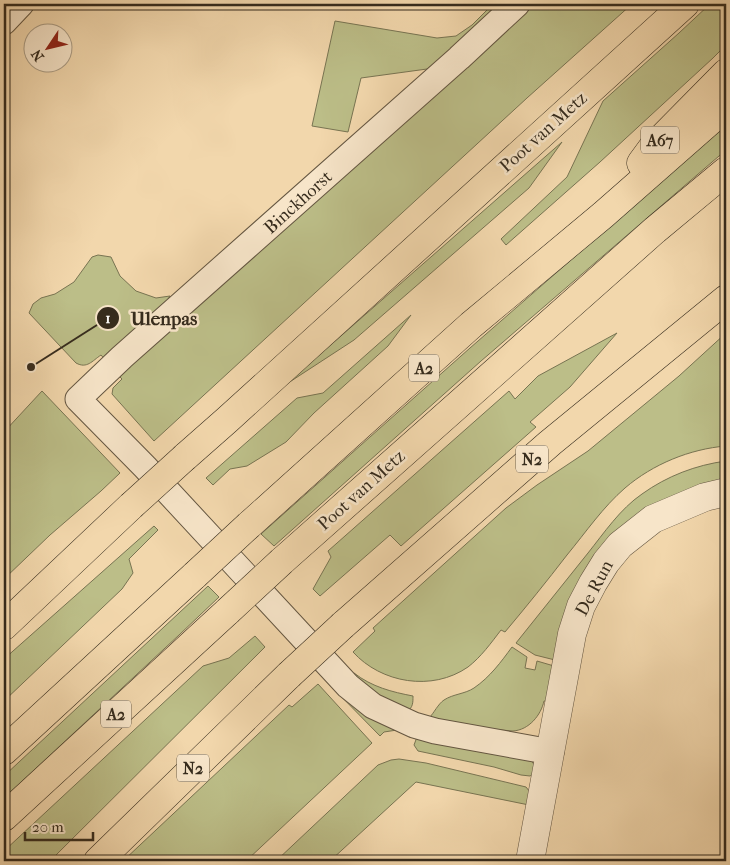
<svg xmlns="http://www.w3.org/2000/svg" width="730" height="865" font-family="'IM FELL French Canon',serif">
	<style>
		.green { fill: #bcbe88; stroke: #787452 }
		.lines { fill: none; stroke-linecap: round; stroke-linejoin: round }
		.minor-casing { stroke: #645641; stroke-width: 27 }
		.tertiary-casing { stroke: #645641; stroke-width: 29 }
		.trunk-casing { stroke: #352b1d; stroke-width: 29 }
		.motorway-casing { stroke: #352b1d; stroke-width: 29 }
		.minor { stroke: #f7e5c9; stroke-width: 25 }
		.tertiary { stroke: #f7e5c9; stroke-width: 28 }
		.trunk { stroke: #f2d7ac; stroke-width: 28 }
		.motorway { stroke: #f2d7ac; stroke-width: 28 }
		.trunk-bridge-casing { stroke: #352b1d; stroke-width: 29; stroke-linecap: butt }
		.motorway-bridge-casing { stroke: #352b1d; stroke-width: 29; stroke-linecap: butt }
		.trunk-bridge { stroke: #f2d7ac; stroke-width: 28 }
		.motorway-bridge { stroke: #f2d7ac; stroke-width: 28 }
		.labels { text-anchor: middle; stroke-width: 5; stroke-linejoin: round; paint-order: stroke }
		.shield { fill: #f7e5c9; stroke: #6f6351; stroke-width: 1 }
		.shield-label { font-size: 16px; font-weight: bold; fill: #352b1d }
		.street-label { font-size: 18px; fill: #352b1d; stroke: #f7e5c9 }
		.leader { fill: none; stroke: #352b1d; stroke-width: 2 }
		.callout-dot { fill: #352b1d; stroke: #f7e5c9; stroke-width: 2 }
		.mark-label { font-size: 15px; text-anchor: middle; font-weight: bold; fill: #fff }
		.callout-label { font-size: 19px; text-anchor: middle; font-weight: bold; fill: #352b1d; stroke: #f7e5c9; stroke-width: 5; stroke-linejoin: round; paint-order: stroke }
	</style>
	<rect width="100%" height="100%" fill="#f2d7ac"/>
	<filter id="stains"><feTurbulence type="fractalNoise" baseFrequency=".004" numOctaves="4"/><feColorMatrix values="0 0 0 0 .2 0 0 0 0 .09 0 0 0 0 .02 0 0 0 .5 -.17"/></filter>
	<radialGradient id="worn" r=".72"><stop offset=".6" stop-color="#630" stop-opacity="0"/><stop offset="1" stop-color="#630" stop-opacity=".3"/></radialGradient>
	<g class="green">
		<polygon points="493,4 507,4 457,48 427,69 361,78 348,132 312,126 335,21 437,38 456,36 472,25"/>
		<polygon points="527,4 632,4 527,98 154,441 112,394 113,388 122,379 116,373"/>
		<polygon points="710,4 726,4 726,45 713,58 600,162 506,245 501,239 567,177 603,101 679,33"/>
		<polygon points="726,125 726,150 481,361 274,546 261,534 470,348"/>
		<polygon points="562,142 529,188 354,340 285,385"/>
		<path d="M98 255 111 257 120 276 136 291 156 298 170 296 150 325 108 363 101 355C92 361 87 369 76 363L29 313 33 304 41 298 55 294 74 282 92 257Z"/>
		<polygon points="411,315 388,346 314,413 286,442 247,466 230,469 213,485 206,478 297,398 323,393"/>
		<polygon points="617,333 570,387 530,422 536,427 401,546 390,535 320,596 313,589 331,557 328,551 509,391 515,399 538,376"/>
		<path d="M726 333V446C690 449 653 464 625 488 603 507 586 532 567 555 547 581 526 607 505 632L501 630C491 643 481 657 468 667 432 692 381 683 353 652L375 631 373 628 506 508 537 485 588 451 679 376Z"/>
		<polygon points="42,391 120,473 101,491 50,535 4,579 4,432"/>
		<path d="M726 461V481L647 511 555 660 535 655 516 643C540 613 564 583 588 553 604 533 620 509 642 494 667 476 696 465 726 461Z"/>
		<polygon points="154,526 158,530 129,559 133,573 122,589 4,701 4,659"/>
		<polygon points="208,586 219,597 179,635 4,798 4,776"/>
		<polygon points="255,636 265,647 50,861 4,861 4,851 203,666 229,658"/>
		<path d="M512 647 527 657 525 668 535 670 537 661 554 666 548 701H544C541 715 529 730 513 731 509 731 505 730 501 730L500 734 429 718C434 713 438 704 444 700 453 694 465 694 474 688 490 677 501 662 512 647Z"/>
		<path d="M354 673C372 687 392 692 413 696 413 703 413 707 407 712L386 701 353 674Z"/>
		<polygon points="328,683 397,730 384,732 380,736"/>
		<polygon points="318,684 372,743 246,861 123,861 289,705 292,707"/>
		<polygon points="417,737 531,760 535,766 535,773 530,776 521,775 494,767 418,751 414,745"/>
		<polygon points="399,759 426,763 526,787 530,792 529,805 416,782 330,861 276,861 378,765 391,760"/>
	</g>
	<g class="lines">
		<g class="minor-casing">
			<g id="minor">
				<polyline points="517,4 459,58 122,357 78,399 145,467 348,686 373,706 414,725 435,731 551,752"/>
				<polyline points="4,22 21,4"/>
			</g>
		</g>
		<g class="tertiary-casing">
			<polyline id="tertiary" points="530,861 572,634 581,606 593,583 606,562 620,545 653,519 705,497 726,492"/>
		</g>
		<g class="trunk-casing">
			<g id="trunk">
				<polyline points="185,457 227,420 685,4"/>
				<polyline points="343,625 550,443 726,299"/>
				<polyline points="4,626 131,506"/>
				<polyline points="98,861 289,675"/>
			</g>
		</g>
		<g class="motorway-casing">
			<g id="motorway">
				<polyline points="641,163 652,148 726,73"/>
				<polyline points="249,525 471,325 603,215 726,107"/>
				<polyline points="282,561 655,230 726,171"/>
				<polyline points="4,751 195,575"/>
				<polyline points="4,817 228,611"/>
			</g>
		</g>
		<use href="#minor" class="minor"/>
		<use href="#tertiary" class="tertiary"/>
		<use href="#trunk" class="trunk"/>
		<use href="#motorway" class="motorway"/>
		<g class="trunk-bridge-casing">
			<g id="trunk-bridge">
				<polyline points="131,506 185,457"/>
				<polyline points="289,675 343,625"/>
			</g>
		</g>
		<g class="motorway-bridge-casing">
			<g id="motorway-bridge">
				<polyline points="195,575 249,525"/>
				<polyline points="228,611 282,561"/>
			</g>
		</g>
		<use href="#trunk-bridge" class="trunk-bridge"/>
		<use href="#motorway-bridge" class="motorway-bridge"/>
	</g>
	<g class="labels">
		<g class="shield">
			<rect x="641" y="126.5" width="38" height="27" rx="4"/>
			<rect x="409" y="354.5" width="30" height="27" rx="4"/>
			<rect x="516" y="445.5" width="32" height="27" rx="4"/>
			<rect x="101" y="700.5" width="30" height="27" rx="4"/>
			<rect x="177" y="754.5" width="32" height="27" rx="4"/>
		</g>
		<g class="shield-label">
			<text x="660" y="146">A67</text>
			<text x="424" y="374">A2</text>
			<text x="532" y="465">N2</text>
			<text x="116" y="720">A2</text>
			<text x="193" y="774">N2</text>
		</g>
		<g class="street-label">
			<text transform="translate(543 132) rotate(-42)" y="6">Poot van Metz</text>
			<text transform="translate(298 202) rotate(-42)" y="6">Binckhorst</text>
			<text transform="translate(361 490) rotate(-42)" y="6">Poot van Metz</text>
			<text transform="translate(594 588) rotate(-62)" y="6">De Run</text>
		</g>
	</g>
	<path class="leader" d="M31 367L108 318"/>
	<g class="callout-dot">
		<circle cx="31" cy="367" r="5"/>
		<circle cx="108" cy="318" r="12"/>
	</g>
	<g class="mark-label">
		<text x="108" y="323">1</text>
	</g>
	<g class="callout-label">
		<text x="164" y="325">Ulenpas</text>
	</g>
	<rect width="730" height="865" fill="none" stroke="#f2d7ac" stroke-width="20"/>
	<rect x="5" y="5" width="720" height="855" fill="none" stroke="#352b1d" stroke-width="2.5"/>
	<rect x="10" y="10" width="710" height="845" fill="none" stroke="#352b1d"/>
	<g transform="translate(48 48) rotate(235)"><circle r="24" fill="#f7e5c9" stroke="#a99b84"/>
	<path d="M0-4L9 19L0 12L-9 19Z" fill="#8f2418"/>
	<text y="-8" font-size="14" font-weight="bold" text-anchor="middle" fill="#352b1d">N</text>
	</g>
	<path d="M25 832v8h68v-8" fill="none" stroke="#352b1d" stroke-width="2.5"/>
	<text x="32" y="832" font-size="15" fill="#352b1d" stroke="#f7e5c9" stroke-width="4" paint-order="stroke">20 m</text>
	<rect width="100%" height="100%" filter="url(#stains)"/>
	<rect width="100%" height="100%" fill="url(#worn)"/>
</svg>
